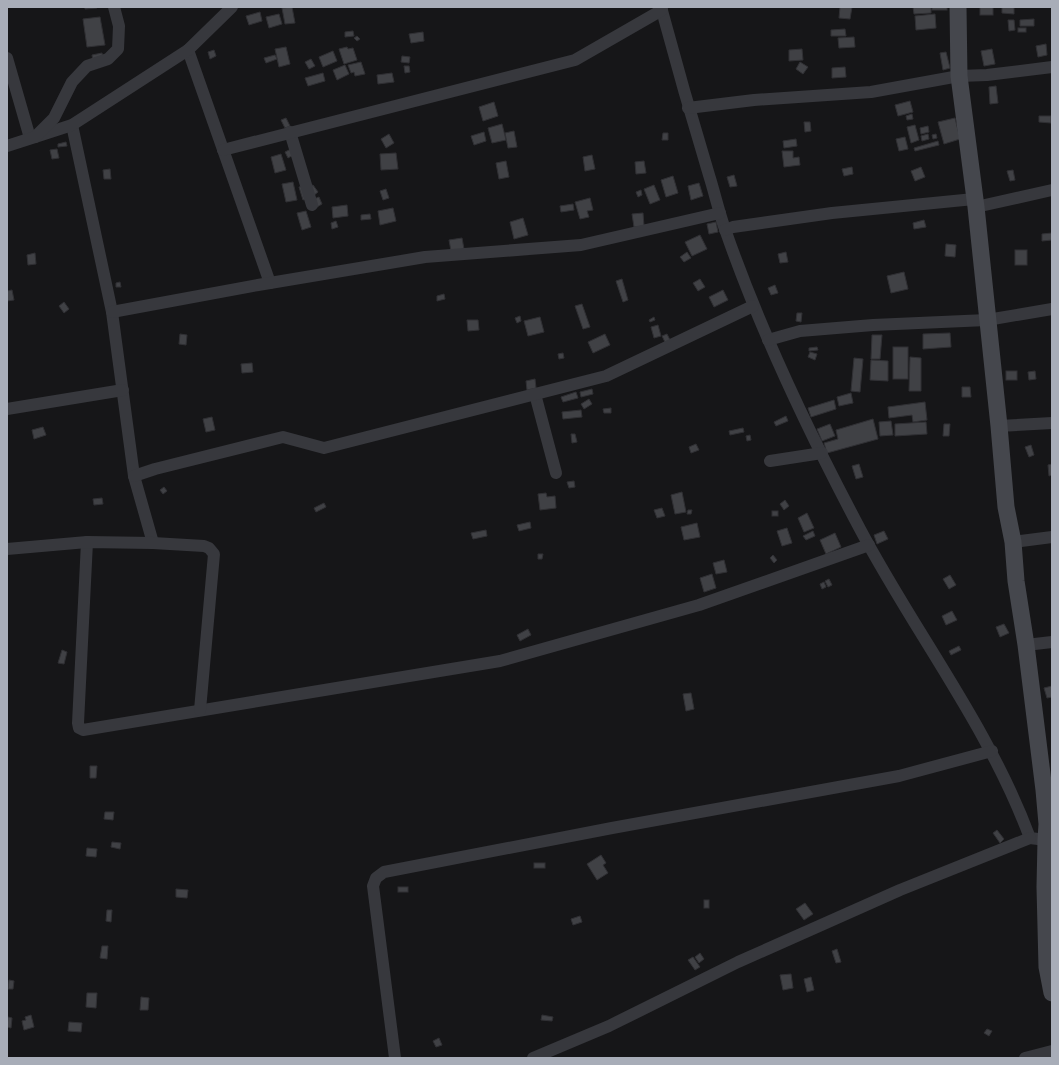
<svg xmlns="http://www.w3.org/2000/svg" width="1059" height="1065" font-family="Rubik,sans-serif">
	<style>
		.building { fill: #404145; stroke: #303034 }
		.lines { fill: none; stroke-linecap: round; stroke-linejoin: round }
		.street { stroke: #37383d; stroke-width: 12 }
		.secondary { stroke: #45474d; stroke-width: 17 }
	</style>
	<rect width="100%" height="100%" fill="#161618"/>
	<g class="building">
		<polygon points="85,7 97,7 97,8 85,9"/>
		<polygon points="292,7 295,23 285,24 282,8"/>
		<polygon points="840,7 852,7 850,19 839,18"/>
		<polygon points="913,7 931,7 931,13 914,14"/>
		<rect x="932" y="7" width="15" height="3"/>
		<rect x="980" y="7" width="13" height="8"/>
		<polygon points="1002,7 1014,7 1014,14 1002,13"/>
		<polygon points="260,12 262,21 249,25 246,16"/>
		<polygon points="279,14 282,24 269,28 266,17"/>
		<polygon points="935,14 936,28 916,30 915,16"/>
		<polygon points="100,17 105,45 87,47 83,19"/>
		<polygon points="1034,19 1034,26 1020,26 1020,20"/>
		<polygon points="1008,20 1014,20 1015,30 1009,31"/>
		<rect x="1018" y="28" width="8" height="4"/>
		<polygon points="845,29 846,36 831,36 831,30"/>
		<polygon points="353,31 354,36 345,37 345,32"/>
		<polygon points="423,32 424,41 411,43 409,34"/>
		<polygon points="357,36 360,39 357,41 354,38"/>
		<polygon points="854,37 855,47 839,48 838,38"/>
		<polygon points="1046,44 1047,55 1038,57 1036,46"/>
		<polygon points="286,47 290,64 279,67 275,49"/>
		<polygon points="347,47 348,49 353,48 357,60 344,64 339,49"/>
		<polygon points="802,49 803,60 789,61 789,50"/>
		<polygon points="992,49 995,64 984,66 981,51"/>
		<polygon points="214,50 216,56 210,59 208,52"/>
		<polygon points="333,51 337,61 323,67 319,57"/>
		<polygon points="946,52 950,68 943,70 940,53"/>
		<polygon points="102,53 103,59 93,61 92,55"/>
		<polygon points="275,55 277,59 266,63 264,58"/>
		<polygon points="402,56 410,57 409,63 401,62"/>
		<polygon points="311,59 315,66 309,69 305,62"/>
		<polygon points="361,62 365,74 355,76 354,72 351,73 348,65"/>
		<polygon points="800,62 808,67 803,74 796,69"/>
		<polygon points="345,65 349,74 337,80 333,70"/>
		<polygon points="404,66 409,66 410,72 405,73"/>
		<polygon points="845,67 846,77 832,78 832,68"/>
		<polygon points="323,73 325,81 308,86 305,78"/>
		<polygon points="392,73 394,82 378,84 377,75"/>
		<polygon points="996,86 998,103 990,104 989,87"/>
		<polygon points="910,101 913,112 898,116 895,105"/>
		<polygon points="494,102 498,116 483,121 479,107"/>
		<polygon points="912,114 913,119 907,120 906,116"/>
		<polygon points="1039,116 1051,116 1051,123 1039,122"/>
		<polygon points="286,118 290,126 285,128 281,120"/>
		<polygon points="955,118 960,139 944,144 938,122"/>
		<polygon points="804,122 810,122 811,131 805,132"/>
		<polygon points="502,124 506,140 492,143 488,128"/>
		<polygon points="915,125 919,140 911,143 907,127"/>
		<polygon points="928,126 929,132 921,134 920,128"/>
		<polygon points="514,131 517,147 508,148 505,133"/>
		<polygon points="484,132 486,141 474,145 471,136"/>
		<polygon points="663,133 668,133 668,140 662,140"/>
		<polygon points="389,134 394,143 386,148 381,139"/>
		<polygon points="928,134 929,139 922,141 921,136"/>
		<polygon points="936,134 937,138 933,139 932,135"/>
		<polygon points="905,137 908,149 899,151 896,139"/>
		<polygon points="796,139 797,146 784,148 783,141"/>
		<polygon points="938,141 939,145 915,151 914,148"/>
		<polygon points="66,142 67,146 58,147 58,144"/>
		<polygon points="293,148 295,154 288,158 285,152"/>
		<polygon points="57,149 59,158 52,159 50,150"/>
		<polygon points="782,151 793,151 793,158 799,157 800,165 784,167"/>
		<polygon points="396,153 398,169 381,170 380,154"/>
		<polygon points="281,154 286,170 275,173 271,157"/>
		<polygon points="592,155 595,169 585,171 583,157"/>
		<polygon points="506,161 509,177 499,179 496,163"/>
		<polygon points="644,161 646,173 636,174 635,162"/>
		<polygon points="852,167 853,174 844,176 842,169"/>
		<polygon points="921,167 925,177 915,181 911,171"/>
		<polygon points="110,169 111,179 104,179 103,170"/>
		<polygon points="1013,170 1015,180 1010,181 1007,171"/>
		<polygon points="734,175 737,186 730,187 727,177"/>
		<polygon points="673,176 678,193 666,197 661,180"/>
		<polygon points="293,182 297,200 286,202 282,184"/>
		<polygon points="699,183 703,196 691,200 688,186"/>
		<polygon points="313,185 318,192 313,196 308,187"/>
		<polygon points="654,185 660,200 650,204 644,189"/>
		<polygon points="304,186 308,198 303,200 299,187"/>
		<polygon points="386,189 389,198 383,200 380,191"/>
		<polygon points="641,190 642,195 638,197 636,192"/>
		<polygon points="319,197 322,204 317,207 314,199"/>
		<polygon points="590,198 593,210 587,211 589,217 580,219 575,202"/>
		<polygon points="573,204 574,210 561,212 560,206"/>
		<polygon points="347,205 348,216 333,218 332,207"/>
		<polygon points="393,208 396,221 380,225 378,211"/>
		<polygon points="306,211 311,227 302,230 297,213"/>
		<polygon points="643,213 644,226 634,227 632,214"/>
		<polygon points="370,214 371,219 361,220 361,215"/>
		<polygon points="523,218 528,235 514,239 510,222"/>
		<polygon points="924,220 926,227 914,229 913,223"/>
		<polygon points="336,221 338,227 332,229 331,223"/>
		<polygon points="716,222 718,232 709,234 707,224"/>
		<polygon points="1052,233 1052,240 1042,241 1042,234"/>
		<polygon points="700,235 707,249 692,256 685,242"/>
		<polygon points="462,238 464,249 451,251 449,240"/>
		<polygon points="946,244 956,245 955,257 945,256"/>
		<rect x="1015" y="250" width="12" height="15"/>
		<polygon points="687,252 691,258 684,262 680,257"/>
		<polygon points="786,252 788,262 780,263 778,254"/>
		<polygon points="35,253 36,264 28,265 27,255"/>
		<polygon points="904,272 908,289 891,293 887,276"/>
		<polygon points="622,279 628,300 623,302 616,281"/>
		<polygon points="700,279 705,287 698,291 693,283"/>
		<polygon points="120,282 121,287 116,287 116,283"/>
		<polygon points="775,285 778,293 771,295 768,288"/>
		<polygon points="12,290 14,300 7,301 7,291"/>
		<polygon points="723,290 728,300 714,307 709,297"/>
		<polygon points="444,294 445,299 437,301 437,296"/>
		<polygon points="64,302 69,309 64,313 59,306"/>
		<polygon points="582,304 590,327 583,329 575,306"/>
		<polygon points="797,313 802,313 801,322 796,321"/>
		<polygon points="520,316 521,321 517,323 515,318"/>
		<polygon points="540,317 544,332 528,336 524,321"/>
		<polygon points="654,317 655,320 650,322 649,320"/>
		<polygon points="467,320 478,320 479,330 468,331"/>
		<polygon points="658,325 661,336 654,338 651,327"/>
		<polygon points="950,333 951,347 923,349 923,334"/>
		<polygon points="180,334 187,335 186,345 179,344"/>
		<polygon points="605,334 610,345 593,353 588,342"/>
		<polygon points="667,334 670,340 665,342 662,336"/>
		<polygon points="872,335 882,335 880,359 871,359"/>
		<polygon points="817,347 818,350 809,351 809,348"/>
		<rect x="893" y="347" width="15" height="32"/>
		<polygon points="810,352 817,354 815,360 808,357"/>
		<polygon points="563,353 564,358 559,359 558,354"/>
		<polygon points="910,357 921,358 921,391 909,391"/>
		<polygon points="854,358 863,359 860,392 851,391"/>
		<polygon points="871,360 888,361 888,381 870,380"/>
		<polygon points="252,363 253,372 242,373 241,364"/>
		<rect x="1006" y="371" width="11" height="9"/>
		<polygon points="1035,371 1036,379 1029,380 1028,372"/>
		<polygon points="535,379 536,388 527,390 526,381"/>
		<polygon points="962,387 970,387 971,397 962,397"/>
		<polygon points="592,389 593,394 581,397 580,392"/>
		<polygon points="576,392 578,398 563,402 561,397"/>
		<polygon points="851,393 853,403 839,406 837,397"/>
		<polygon points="589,399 592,404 584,409 581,404"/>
		<polygon points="834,400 836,409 811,417 808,408"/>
		<polygon points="925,402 927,420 913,422 912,415 889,418 888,407"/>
		<polygon points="611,408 611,413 604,413 603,409"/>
		<polygon points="581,410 582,417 563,419 562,412"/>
		<polygon points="786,416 788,421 776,426 774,422"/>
		<polygon points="212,417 215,430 206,432 203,419"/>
		<polygon points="873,419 878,439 827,453 824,443 838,439 836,430"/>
		<polygon points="891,421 893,435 880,436 879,422"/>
		<polygon points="926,422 927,434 895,436 895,424"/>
		<polygon points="830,424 835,436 822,441 817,429"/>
		<polygon points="944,424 950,424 949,436 943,436"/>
		<polygon points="43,427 46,435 34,439 32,430"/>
		<polygon points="743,428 744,432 730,435 729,431"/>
		<polygon points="571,434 575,434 577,442 572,443"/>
		<polygon points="750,435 751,440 747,441 746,436"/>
		<polygon points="696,444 699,450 691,453 689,447"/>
		<polygon points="1031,445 1034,455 1029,457 1025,447"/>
		<polygon points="859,464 863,477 856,479 852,466"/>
		<polygon points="1052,464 1052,475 1049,476 1048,465"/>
		<polygon points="574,481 575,487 569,488 567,482"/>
		<polygon points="164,487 167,491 163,494 160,490"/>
		<polygon points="682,492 686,512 675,514 671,495"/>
		<polygon points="546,493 547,497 555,496 556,508 540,510 538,494"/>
		<polygon points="102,498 103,504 94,505 93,499"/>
		<polygon points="785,500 789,506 784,510 780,504"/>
		<polygon points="324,503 326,507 316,512 314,508"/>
		<polygon points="662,508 665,516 657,518 654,510"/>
		<polygon points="688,510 692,510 691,514 687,514"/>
		<rect x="772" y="511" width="6" height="5"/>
		<polygon points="807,513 814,528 804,532 798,518"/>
		<polygon points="530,522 531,528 519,531 517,525"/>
		<polygon points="697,523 700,537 684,540 681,527"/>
		<polygon points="787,528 792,543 782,546 777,531"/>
		<polygon points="486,530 487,536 473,539 471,533"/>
		<polygon points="813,531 815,536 806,540 803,536"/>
		<polygon points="884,531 888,539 877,544 874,535"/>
		<polygon points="835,533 841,547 826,554 820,540"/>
		<polygon points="538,554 543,554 542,559 538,559"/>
		<polygon points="773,555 777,560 774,563 770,558"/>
		<polygon points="724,560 727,572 716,574 713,563"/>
		<polygon points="712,574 716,588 704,592 700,578"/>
		<polygon points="950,575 956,585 949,589 943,579"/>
		<polygon points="829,579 832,585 828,587 825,581"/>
		<polygon points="824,582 826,587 822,589 820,584"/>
		<polygon points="952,611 957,620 946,625 942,616"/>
		<polygon points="1004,624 1009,633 1000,637 996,627"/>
		<polygon points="528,629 531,635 520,641 517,635"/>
		<polygon points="959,646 961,650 951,655 949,651"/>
		<polygon points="62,650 67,652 64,664 58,663"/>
		<polygon points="1052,686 1052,697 1047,698 1044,688"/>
		<polygon points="691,693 694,709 686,711 683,694"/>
		<polygon points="90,766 97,766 96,778 90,778"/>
		<polygon points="105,812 114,812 113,820 104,819"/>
		<polygon points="997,830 1004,839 1000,843 993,833"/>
		<polygon points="112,842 121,843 120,849 111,847"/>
		<polygon points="87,848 97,849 96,857 86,856"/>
		<polygon points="601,855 606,863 603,865 608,873 597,880 587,864"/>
		<rect x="534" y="863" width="11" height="5"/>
		<rect x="398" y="887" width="10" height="5"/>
		<polygon points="176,889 188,890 187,898 176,897"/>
		<rect x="704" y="900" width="5" height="8"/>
		<polygon points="805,903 813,914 804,920 796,909"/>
		<polygon points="107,910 112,910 111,922 106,921"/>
		<polygon points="580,916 582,922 573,925 571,919"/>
		<polygon points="102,946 108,946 107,959 100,958"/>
		<polygon points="837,949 841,962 836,963 832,951"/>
		<polygon points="700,953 704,959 699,963 695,957"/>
		<polygon points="693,957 700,967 695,970 688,960"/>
		<polygon points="791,974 793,988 783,990 780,975"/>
		<polygon points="811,977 814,990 807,992 804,979"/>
		<polygon points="9,980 14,981 13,989 8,989"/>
		<polygon points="87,993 97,993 96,1008 86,1007"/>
		<polygon points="141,997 149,998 148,1010 140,1010"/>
		<polygon points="31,1015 34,1027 24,1030 22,1021 26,1020 25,1017"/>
		<polygon points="542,1015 553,1017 552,1021 541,1020"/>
		<polygon points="8,1017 12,1018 11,1028 7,1027"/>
		<polygon points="69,1022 82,1023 81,1032 68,1031"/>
		<polygon points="987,1029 992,1031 989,1036 984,1033"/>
		<polygon points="439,1038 442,1045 436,1047 433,1041"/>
	</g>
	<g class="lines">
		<g class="street">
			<path d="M661 7C676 63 692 119 709 175 715 194 719 213 726 232 762 335 809 433 860 529 915 633 989 727 1030 838L1046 840"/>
			<polyline points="188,50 270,283"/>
			<polyline points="7,58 30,138"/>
			<polyline points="688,108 754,100 871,92 959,76 987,75 1052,67"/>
			<polyline points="72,125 112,312 134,476 153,543"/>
			<polyline points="290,132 312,205"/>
			<polyline points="35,137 72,125 188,50 232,7"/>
			<polyline points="7,146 35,137 54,118 72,82 87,66 108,59 118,49 119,26 114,7"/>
			<polyline points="223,150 575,60 662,10"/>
			<polyline points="976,207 1052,190"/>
			<polyline points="725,230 733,227 832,213 974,199"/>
			<polyline points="112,312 258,285 425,257 581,245 720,213"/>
			<polyline points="768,340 800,331 873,325 987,320 1052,309"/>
			<polyline points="535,394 556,473"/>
			<polyline points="7,409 123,390"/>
			<polyline points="999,426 1052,423"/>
			<polyline points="770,461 822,453"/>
			<polyline points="134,476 155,469 283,437 324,448 606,376 753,306"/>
			<polyline points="87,542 78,723 79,728 83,730 500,661 699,605 869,545"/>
			<polyline points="1013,542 1052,537"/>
			<polyline points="7,549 87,542 153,543 204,546 209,548 214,554 200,710"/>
			<polyline points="1026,645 1052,642"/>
			<polyline points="395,1058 373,886 376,878 384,872 612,828 899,776 992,751"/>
			<polyline points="533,1058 609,1026 738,962 900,890 1030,838"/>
			<polyline points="1025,1058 1052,1051"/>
		</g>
		<polyline class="secondary" points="958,7 959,76 976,207 999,426 1006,507 1013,542 1016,581 1026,645 1044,790 1047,824 1046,840 1045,887 1047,967 1052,993"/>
	</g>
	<rect width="1059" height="1065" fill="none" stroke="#a8adb8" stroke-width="16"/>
</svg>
